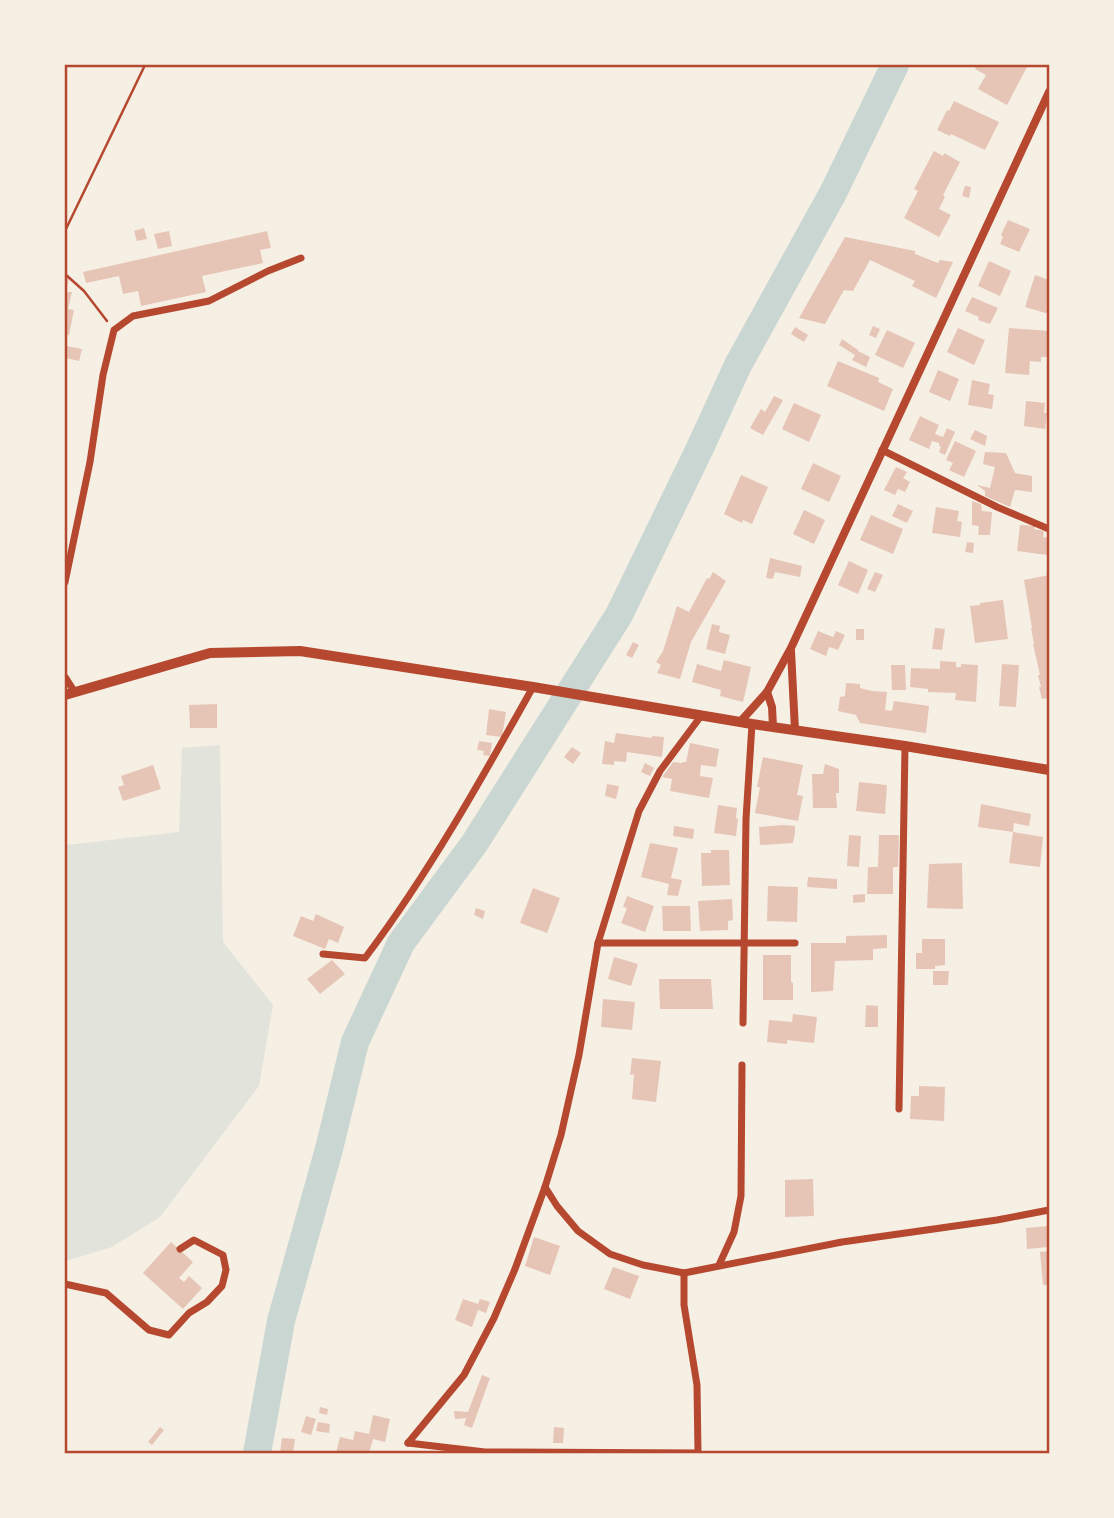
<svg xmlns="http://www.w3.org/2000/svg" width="1114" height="1518" font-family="Overpass,sans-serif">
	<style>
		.green { fill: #e2e4dc }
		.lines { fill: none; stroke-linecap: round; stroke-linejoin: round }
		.river { stroke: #c9d6d2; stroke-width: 28 }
		.building { fill: #e6c5b7 }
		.path { stroke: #b5482f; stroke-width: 2.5 }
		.minor { stroke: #b5482f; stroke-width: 7 }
		.tertiary { stroke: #b5482f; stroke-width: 8 }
		.primary { stroke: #b5482f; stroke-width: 10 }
		.neatline { fill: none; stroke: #b5482f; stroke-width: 2.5 }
	</style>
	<rect width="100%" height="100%" fill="#f6efe4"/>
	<polygon class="green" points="220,745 223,942 273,1005 259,1086 160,1217 112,1247 65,1261 65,840 67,845 179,832 182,748"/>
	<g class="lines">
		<polyline class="river" points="257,1453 281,1321 329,1149 355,1042 401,943 474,844 619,615 700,448 738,365 833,193 895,65"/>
	</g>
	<g class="building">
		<polygon points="977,65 1028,65 1007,105 978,89 986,75 975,69"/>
		<polygon points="954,101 999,122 985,150 951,134 950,136 937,130 947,110 949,111"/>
		<polygon points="934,151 943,156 944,153 960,162 943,195 945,197 939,209 951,215 939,237 904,218 918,191 914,189"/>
		<polygon points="965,186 971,187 969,198 962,196"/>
		<polygon points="1008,220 1030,229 1019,252 1000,244 1003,237 1001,235"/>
		<polygon points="144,228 147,239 137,241 134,231"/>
		<polygon points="169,231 172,246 158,249 154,234"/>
		<polygon points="267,231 271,248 260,250 263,263 202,276 206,292 141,306 138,291 123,294 119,276 86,283 83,272"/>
		<polygon points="845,237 915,251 915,254 938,263 940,260 953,262 936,298 912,286 915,281 870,260 853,291 844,290 825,324 799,318"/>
		<polygon points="989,261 1011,271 1000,296 978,286"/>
		<polygon points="1035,275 1049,280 1049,314 1025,307"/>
		<polygon points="65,278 69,278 66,292 72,292 68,309 74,310 69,335 65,334"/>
		<polygon points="972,297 998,308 990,324 978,320 979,317 965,311"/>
		<polygon points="873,326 880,329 876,338 869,335"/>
		<polygon points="795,327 808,335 804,342 791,334"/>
		<polygon points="958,328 985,340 974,365 947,352"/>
		<polygon points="1009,328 1049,331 1049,357 1041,357 1041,362 1030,361 1029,375 1005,373"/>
		<polygon points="887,330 915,343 903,368 875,355"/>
		<polygon points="842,339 858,350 858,351 870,357 866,367 852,360 855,355 839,345"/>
		<polygon points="67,346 82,349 79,361 65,358"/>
		<polygon points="838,361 879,378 878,382 893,389 884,411 827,386"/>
		<polygon points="938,370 959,379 950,401 929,392"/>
		<polygon points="972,380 990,384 988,394 994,395 992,409 968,405"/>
		<polygon points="774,396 783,400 763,435 750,428 761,409 765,412"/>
		<polygon points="1026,401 1045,403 1044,413 1047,413 1045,429 1024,426"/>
		<polygon points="794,403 821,415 809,442 782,429"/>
		<polygon points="920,416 939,425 935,434 943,437 947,428 955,432 945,455 939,452 941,447 939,446 939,443 932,441 929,449 909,440"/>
		<polygon points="975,430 987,436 985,446 970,439"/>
		<polygon points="955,441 976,451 964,477 949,470 953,463 946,460"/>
		<polygon points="985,452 1006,453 1015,473 1032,476 1032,492 1015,490 1010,507 985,496 985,491 977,485 990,488 995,467 983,464"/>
		<polygon points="813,463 841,476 829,502 801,489"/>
		<polygon points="896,467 907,472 903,478 910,482 905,492 898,489 895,495 884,490"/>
		<polygon points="741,475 768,487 752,524 743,520 742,523 724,514"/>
		<polygon points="972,501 981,504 982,511 992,512 990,535 978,535 979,526 972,525"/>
		<polygon points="898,504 913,511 907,523 892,516"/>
		<polygon points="936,507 959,511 957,521 962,522 960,537 932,533"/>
		<polygon points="804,510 825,520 814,544 793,534"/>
		<polygon points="871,515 903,529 893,554 860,540"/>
		<polygon points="1020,525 1035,526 1034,529 1044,531 1043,537 1049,538 1047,555 1017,551"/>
		<polygon points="967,542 974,543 973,553 965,552"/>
		<polygon points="770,558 802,566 800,577 775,572 773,579 766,578"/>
		<polygon points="849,561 868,570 858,594 838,585"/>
		<polygon points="713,572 726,581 691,642 680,679 657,673 661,665 656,662 663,651 677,606 689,612 707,578 709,579"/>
		<polygon points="875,572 883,575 875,592 867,589"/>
		<polygon points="1049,575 1049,698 1042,699 1039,687 1041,687 1038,675 1040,675 1033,644 1034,644 1031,628 1032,628 1024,580"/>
		<polygon points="1003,600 1008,639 975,643 970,606 980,605 980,603"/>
		<polygon points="712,624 720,626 719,632 730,635 725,654 706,649"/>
		<polygon points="935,628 945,629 942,650 932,649"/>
		<rect x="856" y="629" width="8" height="11"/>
		<polygon points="818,631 833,637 836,631 845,635 838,650 829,647 826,656 810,649"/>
		<polygon points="633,642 639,645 632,658 626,655"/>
		<polygon points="724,660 751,667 743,702 720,696 721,690 692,682 697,664 721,671"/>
		<polygon points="940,661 956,662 956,667 961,667 961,664 978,665 976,702 955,700 956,693 928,692 928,689 910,687 911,668 940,669"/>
		<polygon points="1002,664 1019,665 1016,707 999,706"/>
		<polygon points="891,665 905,665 906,690 892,690"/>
		<polygon points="846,683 860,684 860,688 872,691 887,692 885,710 892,711 894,701 929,706 926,733 860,723 856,715 838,711 840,697 845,696"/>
		<polygon points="217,704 217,728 190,728 189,705"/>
		<polygon points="489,709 506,712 502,737 486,735"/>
		<polygon points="616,733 652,738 652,736 664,737 662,757 627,752 626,762 614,761 614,765 602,764 605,741 614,743"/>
		<polygon points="479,741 492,743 490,756 483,755 484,751 477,750"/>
		<polygon points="690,743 719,749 716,767 701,765 700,776 713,778 709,798 670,791 672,779 662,777 673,762 682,763 683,762 686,762"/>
		<polygon points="572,747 581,753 573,764 564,757"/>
		<polygon points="763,757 803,765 797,795 803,796 798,821 755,813 760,787 757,787"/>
		<polygon points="645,763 654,768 650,776 641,772"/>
		<polygon points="825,764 839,769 839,793 836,793 837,808 813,808 812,774 823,774"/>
		<polygon points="153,765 161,789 123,801 118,787 124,785 121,776"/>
		<polygon points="859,782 887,785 885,814 856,811"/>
		<polygon points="607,784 619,786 616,799 605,796"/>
		<polygon points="981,804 1031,814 1029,826 1014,823 1013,832 978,827"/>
		<polygon points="718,805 737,808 736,818 738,819 736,836 714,833"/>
		<polygon points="783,825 795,826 795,833 793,843 760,845 759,827"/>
		<polygon points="674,826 694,829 693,839 673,836"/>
		<polygon points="1013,832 1043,837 1040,867 1009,863"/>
		<polygon points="849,835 861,836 859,867 847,866"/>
		<polygon points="879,835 899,835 898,867 893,867 893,894 867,894 868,867 878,867"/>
		<polygon points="650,843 678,848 671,878 682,880 678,896 667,895 669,884 641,877"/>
		<polygon points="711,850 729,850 730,885 702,886 701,853 711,853"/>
		<polygon points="962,863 963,909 927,908 929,864"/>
		<polygon points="808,877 837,879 837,889 807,887"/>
		<polygon points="768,886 798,887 797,922 767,921"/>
		<polygon points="533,888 560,898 547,933 520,923"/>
		<polygon points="865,894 865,902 853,903 853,895"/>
		<polygon points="627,896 654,906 645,932 621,923 627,908 623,907"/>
		<polygon points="732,899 733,920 728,921 728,930 700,931 698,901"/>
		<polygon points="662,906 690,906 691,931 663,931"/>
		<polygon points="476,908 485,911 483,919 474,915"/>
		<polygon points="316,914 344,927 338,943 329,939 325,949 293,936 301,916 313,921"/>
		<polygon points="887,935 887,948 873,949 873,960 835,961 833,991 811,992 811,943 846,943 846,936"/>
		<polygon points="922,939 945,939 945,965 935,966 935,969 916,969 916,953 922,953"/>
		<polygon points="763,955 791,955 791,982 793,983 793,1000 763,1000"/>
		<polygon points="614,957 638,964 631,986 608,979"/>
		<polygon points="332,960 345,974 320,994 307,979"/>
		<polygon points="933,971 949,971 948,985 933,985"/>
		<polygon points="659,979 711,979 713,1009 660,1009"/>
		<polygon points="603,999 635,1002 632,1030 601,1027"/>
		<polygon points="866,1005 878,1006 878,1027 865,1027"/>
		<polygon points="793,1014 817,1017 814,1043 787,1040 787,1044 767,1042 769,1020 792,1022"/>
		<polygon points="632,1058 661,1061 656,1102 632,1099 634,1074 630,1075"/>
		<polygon points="919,1086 945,1087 944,1121 910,1119 911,1096 919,1096"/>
		<polygon points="813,1179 814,1216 785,1217 785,1180"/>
		<polygon points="1049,1226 1049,1247 1027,1249 1026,1228"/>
		<polygon points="534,1237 560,1246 550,1275 525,1266"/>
		<polygon points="171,1242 193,1262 179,1278 184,1282 189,1276 202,1288 183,1309 143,1273"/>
		<polygon points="1049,1251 1049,1285 1043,1285 1040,1252"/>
		<polygon points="613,1267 639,1276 630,1299 604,1289"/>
		<polygon points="463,1299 478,1304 480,1299 490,1302 486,1313 478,1310 472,1327 455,1320"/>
		<polygon points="482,1375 490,1378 472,1428 464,1425 466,1418 455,1419 454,1411 468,1412"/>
		<polygon points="320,1407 328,1409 327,1415 319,1413"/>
		<polygon points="373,1415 390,1419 385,1442 373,1439 369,1453 336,1453 340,1437 353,1440 355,1431 369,1434"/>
		<polygon points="306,1416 316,1419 311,1435 301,1432"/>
		<polygon points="318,1422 330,1424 329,1433 316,1431"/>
		<polygon points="160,1427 164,1430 152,1445 148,1442"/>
		<polygon points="554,1427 564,1428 563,1443 553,1443"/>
		<polygon points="282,1438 295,1439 293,1453 280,1453"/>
	</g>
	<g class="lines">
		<g class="path">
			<polyline points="65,231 145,65"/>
			<polyline points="65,274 84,291 107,321"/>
		</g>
		<g class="minor">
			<polyline points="882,450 997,507 1049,529"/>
			<polyline points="65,582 90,462 103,375 114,330 133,316 209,301 268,271 301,258"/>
			<polyline points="65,677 74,691"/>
			<polyline points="701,716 660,771 639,811 598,943 579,1055 561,1135 545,1187 557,1206 578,1231 610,1254 643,1265 684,1273 842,1242 997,1220 1049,1210"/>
			<polyline points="598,943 795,943"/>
			<path d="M323 954 365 958C429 873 481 780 533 687"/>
			<polyline points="743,1023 746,819 752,724"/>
			<polyline points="899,1109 905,746"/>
			<polyline points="719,1265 734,1232 741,1196 742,1065"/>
			<polyline points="684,1273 684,1305 697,1385 698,1453"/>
			<polyline points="65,1284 106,1293 149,1330 169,1335 189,1313 207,1302 222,1286 226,1270 223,1255 194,1240 180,1249"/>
			<polyline points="408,1443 464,1375 494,1318 515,1269 545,1187"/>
			<polyline points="408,1443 485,1452 698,1453"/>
		</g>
		<g class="tertiary">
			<polyline points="791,651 795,730"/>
			<polyline points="767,692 772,707 773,727"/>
			<polyline points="740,722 767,692 791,648 1049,92"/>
		</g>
		<polyline class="primary" points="65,695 210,653 300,651 533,687 752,724 905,746 1049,770"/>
	</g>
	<rect width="1114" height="1518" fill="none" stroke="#f6efe4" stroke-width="133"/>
	<rect x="66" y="66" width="982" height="1386" class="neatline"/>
</svg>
